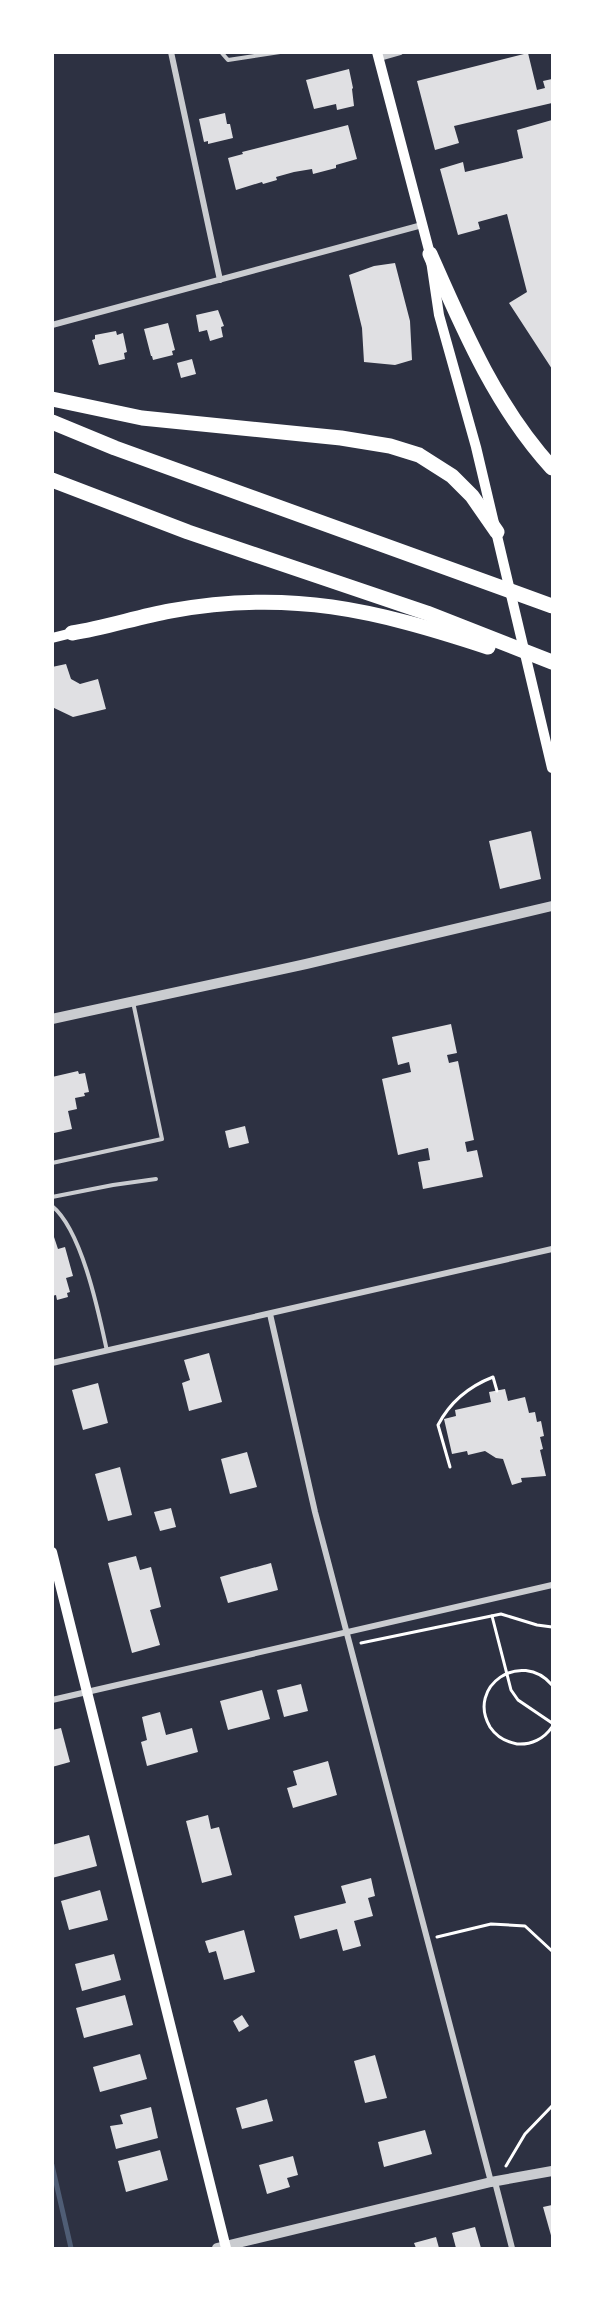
<svg xmlns="http://www.w3.org/2000/svg" width="605" height="2301" font-family="'Playfair Display',serif">
	<style>
		.lines { fill: none; stroke-linecap: round; stroke-linejoin: round }
		.stream { stroke: #4f5d75; stroke-width: 5 }
		.building { fill: #e0e0e3 }
		.path { stroke: #fff; stroke-width: 3 }
		.service { stroke: #caccd0; stroke-width: 4 }
		.minor { stroke: #caccd0; stroke-width: 6 }
		.tertiary { stroke: #caccd0; stroke-width: 10 }
		.secondary { stroke: #fff; stroke-width: 10 }
		.motorway { stroke: #fff; stroke-width: 15 }
	</style>
	<rect width="100%" height="100%" fill="#2d3142"/>
	<g class="lines">
		<polyline class="stream" points="52,2165 71,2248"/>
	</g>
	<g class="building">
		<polygon points="528,53 537,90 545,88 543,81 552,79 552,103 454,126 459,143 435,150 417,81"/>
		<polygon points="349,69 353,88 352,89 354,106 337,110 336,104 314,109 306,80"/>
		<polygon points="225,113 227,124 230,124 233,138 208,144 208,141 204,142 199,119"/>
		<polygon points="552,120 552,369 509,303 527,292 507,214 478,222 480,229 458,235 440,169 463,162 465,172 523,158 517,130"/>
		<polygon points="348,125 357,159 336,165 336,168 313,174 312,169 294,172 276,177 277,180 263,184 262,182 236,190 228,158 243,154 242,152"/>
		<polygon points="395,263 410,321 412,360 395,365 364,362 362,328 349,275 374,266"/>
		<polygon points="218,310 224,326 221,327 223,337 210,341 207,330 199,332 196,315"/>
		<polygon points="168,323 175,350 172,351 173,355 153,360 152,356 151,356 144,329"/>
		<polygon points="116,331 117,335 123,333 127,352 124,353 125,359 99,365 92,340 95,339 95,335"/>
		<polygon points="192,359 196,374 181,378 177,363"/>
		<polygon points="66,664 71,679 80,684 98,679 106,709 73,717 52,707 52,667"/>
		<polygon points="531,831 541,879 500,889 489,841"/>
		<polygon points="451,1024 457,1053 447,1055 449,1063 458,1061 474,1140 465,1142 467,1152 477,1150 483,1177 423,1189 418,1162 430,1160 428,1148 398,1155 382,1079 411,1072 409,1062 398,1065 392,1037"/>
		<polygon points="78,1071 79,1074 85,1073 89,1092 84,1093 85,1096 75,1098 77,1109 68,1111 72,1129 54,1133 52,1077"/>
		<polygon points="245,1126 249,1143 229,1148 225,1131"/>
		<polygon points="52,1231 58,1249 65,1247 73,1276 66,1278 70,1292 67,1293 68,1297 57,1300 56,1295 52,1296"/>
		<polygon points="209,1353 222,1402 189,1411 182,1383 190,1380 184,1360"/>
		<polygon points="98,1383 108,1423 83,1430 72,1390"/>
		<polygon points="505,1389 508,1401 525,1397 529,1413 535,1412 537,1422 541,1421 544,1436 540,1437 543,1449 540,1450 546,1476 521,1478 522,1482 512,1485 503,1459 496,1458 485,1451 468,1455 467,1451 452,1454 444,1419 456,1416 455,1410 491,1402 489,1392"/>
		<polygon points="247,1452 257,1487 230,1494 221,1459"/>
		<polygon points="120,1467 132,1515 108,1521 95,1474"/>
		<polygon points="171,1508 176,1527 160,1531 154,1512"/>
		<polygon points="136,1556 140,1570 151,1567 161,1607 150,1610 160,1645 132,1653 108,1563"/>
		<polygon points="271,1563 278,1590 228,1603 220,1577"/>
		<polygon points="301,1684 308,1711 284,1717 277,1690"/>
		<polygon points="262,1690 270,1719 228,1730 220,1701"/>
		<polygon points="160,1712 166,1735 192,1728 198,1752 147,1766 141,1742 147,1740 142,1717"/>
		<polygon points="61,1728 70,1762 52,1767 52,1730"/>
		<polygon points="328,1761 337,1795 293,1808 287,1788 297,1785 293,1771"/>
		<polygon points="208,1815 211,1829 219,1827 232,1875 202,1883 186,1821"/>
		<polygon points="89,1835 97,1866 52,1878 52,1845"/>
		<polygon points="371,1878 375,1896 368,1898 373,1916 354,1921 361,1946 343,1951 337,1929 300,1939 294,1916 346,1903 341,1886"/>
		<polygon points="100,1890 108,1920 69,1930 61,1901"/>
		<polygon points="244,1930 255,1972 224,1980 216,1951 209,1953 205,1941"/>
		<polygon points="114,1954 121,1980 82,1991 75,1964"/>
		<polygon points="125,1995 133,2025 84,2038 76,2008"/>
		<polygon points="242,2015 249,2026 239,2032 233,2021"/>
		<polygon points="140,2054 147,2079 100,2092 93,2067"/>
		<polygon points="375,2055 387,2098 365,2103 354,2061"/>
		<polygon points="267,2099 273,2121 242,2129 236,2108"/>
		<polygon points="151,2107 158,2138 116,2149 110,2126 123,2124 120,2115"/>
		<polygon points="425,2130 432,2154 384,2167 378,2142"/>
		<polygon points="160,2150 168,2180 126,2192 118,2161"/>
		<polygon points="293,2156 298,2175 287,2178 290,2187 267,2194 259,2165"/>
		<polygon points="552,2205 552,2239 543,2207"/>
		<polygon points="475,2227 481,2248 456,2248 452,2233"/>
		<polygon points="436,2237 439,2248 416,2248 414,2243"/>
	</g>
	<g class="lines">
		<g class="path">
			<path d="M450 1467 438 1425C450 1402 470 1386 493 1377L497 1391"/>
			<polyline points="492,1616 511,1690 518,1700 552,1723"/>
			<polyline points="361,1643 501,1614 537,1625 552,1627"/>
			<path d="M552 1685C521 1649 466 1686 490 1727 496 1736 506 1742 517 1744 531 1745 544 1739 552 1727"/>
			<polyline points="437,1937 491,1924 525,1926 552,1951"/>
			<polyline points="506,2166 525,2134 552,2106"/>
		</g>
		<g class="service">
			<polyline points="221,52 228,60 280,52"/>
			<polyline points="52,1163 162,1139 133,1002"/>
			<polyline points="52,1197 113,1185 156,1179"/>
			<path d="M52 1206C82 1230 99 1314 107 1351"/>
		</g>
		<g class="minor">
			<polyline points="171,52 220,280"/>
			<polyline points="379,58 400,52"/>
			<polyline points="52,325 422,225"/>
			<polyline points="270,1314 315,1512 491,2182"/>
			<polyline points="52,1363 552,1249"/>
			<polyline points="52,1700 552,1585"/>
			<polyline points="495,2182 512,2248"/>
		</g>
		<g class="tertiary">
			<polyline points="52,1019 306,964 552,906"/>
			<polyline points="217,2248 491,2182 552,2171"/>
		</g>
		<g class="secondary">
			<polyline points="377,52 430,254 439,315 476,447 552,768"/>
			<polyline points="52,638 72,633"/>
			<polyline points="52,1552 226,2248"/>
		</g>
		<g class="motorway">
			<path d="M430 254C463 329 496 407 552 468"/>
			<polyline points="52,399 142,418 341,438 390,446 419,455 452,476 472,496 497,532"/>
			<polyline points="52,422 115,448 552,606"/>
			<polyline points="52,480 188,532 427,613 552,662"/>
			<path d="M72 633C105 628 137 617 170 611 290 589 375 610 488 647"/>
		</g>
	</g>
	<rect width="605" height="2301" fill="none" stroke="#ffffff" stroke-width="108"/>
</svg>
